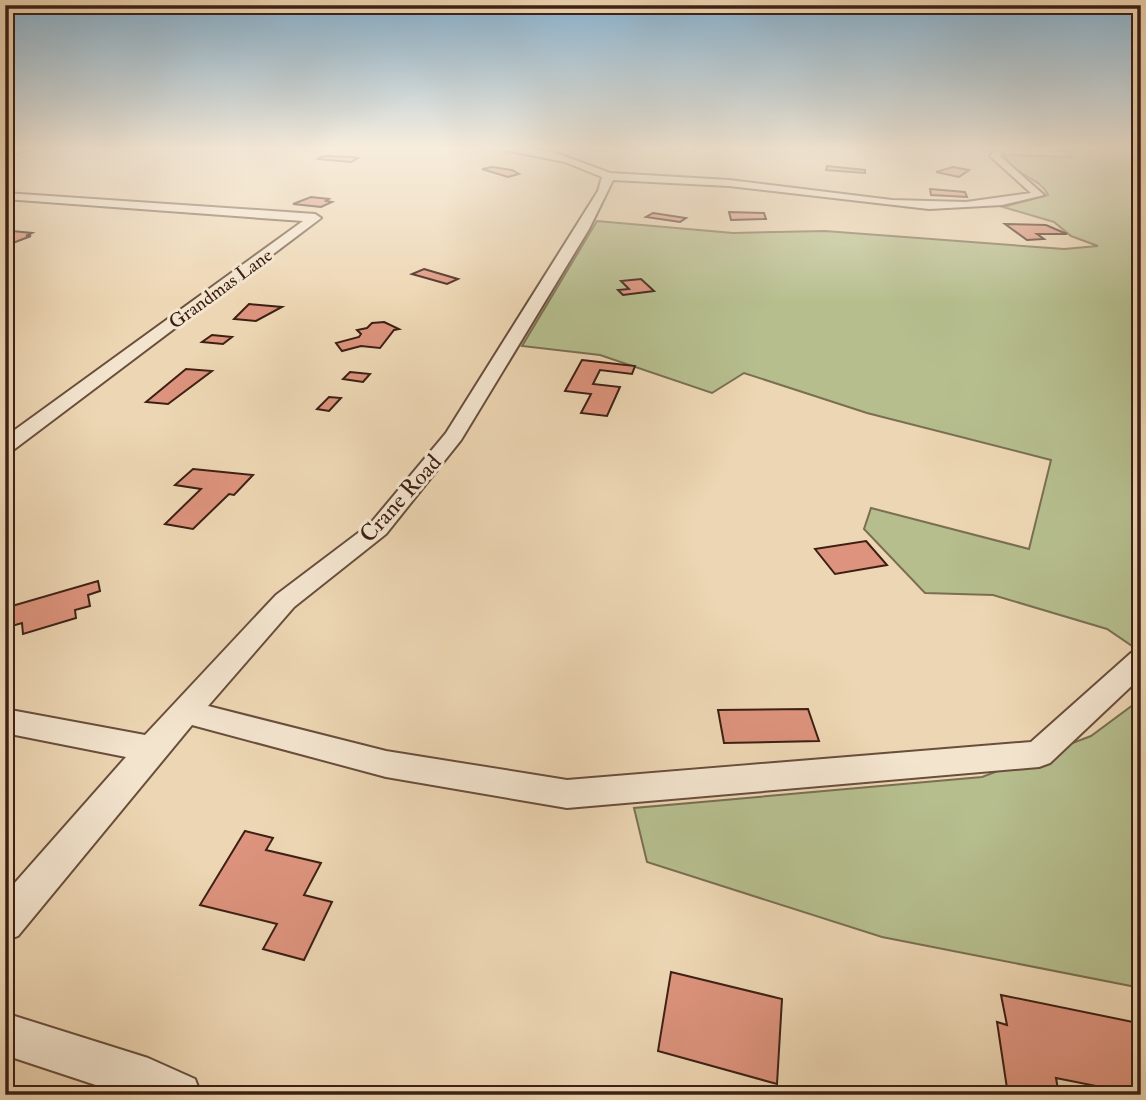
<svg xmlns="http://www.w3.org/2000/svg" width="1146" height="1100" font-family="'IM FELL Double Pica',serif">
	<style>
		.green { fill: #b6be8e; stroke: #7a6f52; stroke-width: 2 }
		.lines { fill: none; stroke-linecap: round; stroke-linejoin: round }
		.stream { stroke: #757b75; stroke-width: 2.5 }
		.building { fill: #dd937d; stroke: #3d2015; stroke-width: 2 }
		.minor-casing { stroke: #694e3c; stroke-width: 4 }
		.minor { fill: #f3e4ce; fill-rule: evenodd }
		.labels { text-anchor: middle; stroke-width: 6; stroke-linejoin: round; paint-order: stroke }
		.far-street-label { font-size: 19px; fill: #3d2015; stroke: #f3e4ce }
		.street-label { font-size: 23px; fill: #3d2015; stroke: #f3e4ce }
	</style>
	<rect width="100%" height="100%" fill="#edd6b3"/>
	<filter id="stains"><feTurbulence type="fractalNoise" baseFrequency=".00286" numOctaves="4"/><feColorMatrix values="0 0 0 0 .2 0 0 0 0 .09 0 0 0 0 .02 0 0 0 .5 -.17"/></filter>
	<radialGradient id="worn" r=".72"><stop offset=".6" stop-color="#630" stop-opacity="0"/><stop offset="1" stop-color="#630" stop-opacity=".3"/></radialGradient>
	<g class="green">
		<path d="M1061 149H1141V652L1107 629 993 595 925 593 864 529 871 508 1029 549 1051 460 867 413 744 373 712 393 600 355 522 346 597 221 733 233 825 231 1064 249 1098 246 1071 236 1054 222 1003 207 1048 195C1040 176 1010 175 1005 155L1071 157Z"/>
		<polygon points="1141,699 1141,988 882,937 647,862 634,808 982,777 1091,736"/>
	</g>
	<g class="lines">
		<polyline class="stream" points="1139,148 1141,161"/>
	</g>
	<g class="building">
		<polygon points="324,156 352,157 358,158 351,162 317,159"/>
		<polygon points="827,166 865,170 865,173 826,170"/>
		<polygon points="492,167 512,170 519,174 508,177 482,169"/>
		<polygon points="953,167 969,170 959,177 936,172"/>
		<polygon points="930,189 965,192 967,197 931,195"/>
		<polygon points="311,197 329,199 326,201 332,202 321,207 293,204"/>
		<polygon points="729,212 764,213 766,219 731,220"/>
		<polygon points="653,213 686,218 680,222 646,217"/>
		<polygon points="1005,224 1046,225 1067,234 1037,234 1044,239 1027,240"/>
		<polygon points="12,231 32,233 26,236 31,236 5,246 5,235"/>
		<polygon points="424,269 458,279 447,284 412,274"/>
		<polygon points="641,279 654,291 623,295 618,290 629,289 621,281"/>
		<polygon points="249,304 282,307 256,321 234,319"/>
		<polygon points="384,322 399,329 394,330 380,348 361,346 342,351 336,343 359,337 361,334 357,330 367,328 372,323"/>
		<polygon points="212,335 232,337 223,344 202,342"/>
		<polygon points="582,360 635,366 632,374 600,370 593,384 620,387 607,416 581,413 591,394 565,391"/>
		<polygon points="186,369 212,371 168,404 146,402"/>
		<polygon points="350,372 370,374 363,382 343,379"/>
		<polygon points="329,397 341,398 329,411 317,409"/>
		<polygon points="193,469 253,475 234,495 229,494 193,529 165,524 201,489 175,485"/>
		<polygon points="866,541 887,565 835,574 815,549"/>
		<polygon points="98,581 100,591 88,595 90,606 75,610 76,618 23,634 22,623 5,628 5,608"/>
		<polygon points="808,709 819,741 724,743 718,710"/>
		<polygon points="245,831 273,838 266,850 321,863 304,895 332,902 304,960 263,949 277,924 200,905"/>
		<polygon points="671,972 782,999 777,1084 658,1051"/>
		<polygon points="1001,995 1138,1023 1141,1095 1056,1078 1059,1095 1008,1095 997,1022 1007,1025"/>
	</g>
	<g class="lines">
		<g class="minor-casing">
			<g id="minor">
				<polygon points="13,148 29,148 5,158 5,151"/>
				<polygon points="495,148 529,148 556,153 610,173 729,180 892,200 966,202 1031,193 990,156 996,148 1006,148 1000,156 1044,195 1002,205 929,209 729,186 613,180 589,229 461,440 386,534 294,607 208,706 386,751 567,780 1031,742 1131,653 1141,650 1141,677 1050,763 1039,767 567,808 386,777 192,725 18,936 5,941 5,894 126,757 5,733 5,709 145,735 276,595 370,524 446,433 598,191 602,177 565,162"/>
				<polygon points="5,193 315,214 321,218 12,451 5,453 5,437 303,221 5,199"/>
				<polygon points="5,1013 148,1058 195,1079 201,1095 126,1095 5,1055"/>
			</g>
		</g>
		<use href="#minor" class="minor"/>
	</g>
	<linearGradient id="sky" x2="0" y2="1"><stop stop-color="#89b5d4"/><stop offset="0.49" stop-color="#f7eddd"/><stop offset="1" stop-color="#f7eddd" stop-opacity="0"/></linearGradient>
	<rect width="1146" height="302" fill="url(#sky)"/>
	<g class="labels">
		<g class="far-street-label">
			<text transform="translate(220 288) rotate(-36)" y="7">Grandmas Lane</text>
		</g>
		<g class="street-label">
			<text transform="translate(400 498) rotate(-48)" y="8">Crane Road</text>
		</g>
	</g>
	<rect width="1146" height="1100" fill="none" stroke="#edd6b3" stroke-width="28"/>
	<rect x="7" y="7" width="1132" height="1086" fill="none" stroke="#3d2015" stroke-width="3.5"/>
	<rect x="14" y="14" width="1118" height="1072" fill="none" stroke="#3d2015" stroke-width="2"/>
	<rect width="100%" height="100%" filter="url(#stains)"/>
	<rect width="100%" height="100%" fill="url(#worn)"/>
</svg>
